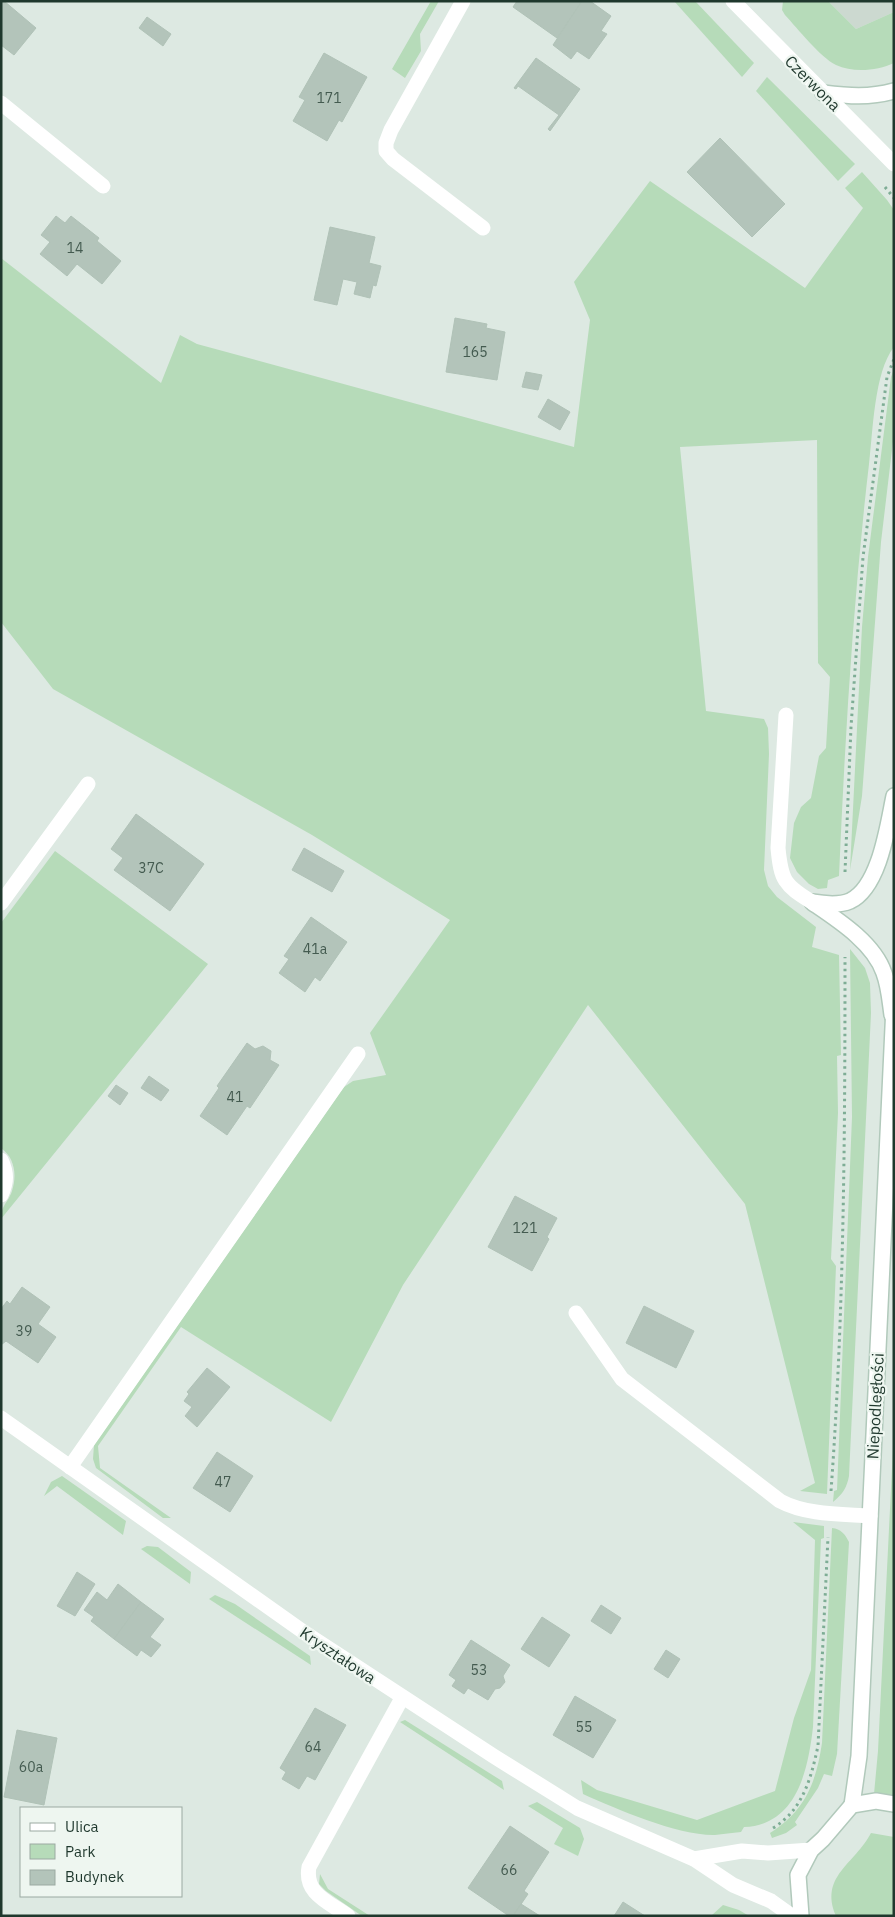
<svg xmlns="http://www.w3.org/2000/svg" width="895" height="1917" font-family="'IBM Plex Sans',sans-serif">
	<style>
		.built { fill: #ccd9d0 }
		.green { fill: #b6dbb9 }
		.building { fill: #b3c4ba; stroke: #b0c2b7 }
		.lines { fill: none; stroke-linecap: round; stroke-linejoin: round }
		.secondary-casing { stroke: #b1c9bb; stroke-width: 18 }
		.path { stroke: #7ead95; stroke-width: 3; stroke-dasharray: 2.5 4; stroke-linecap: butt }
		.service { stroke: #fff; stroke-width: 15 }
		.minor { stroke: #fff; stroke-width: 15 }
		.secondary { stroke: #fff; stroke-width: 15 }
		.labels { text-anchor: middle; stroke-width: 4.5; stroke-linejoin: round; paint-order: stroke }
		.number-label { font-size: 14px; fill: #445b50 }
		.street-label { font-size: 16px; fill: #1f382d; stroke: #eef6f0 }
	</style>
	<rect width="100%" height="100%" fill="#dde9e2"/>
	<polygon class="built" points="828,1 894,1 894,12 856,29"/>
	<g class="green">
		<polygon points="431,1 439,1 420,34 421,51 405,78 392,69"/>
		<polygon points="674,1 695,1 754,63 742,77"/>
		<path d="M783 1H828L856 29 894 12V63C877 71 853 73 836 65 820 57 798 29 785 15L782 10Z"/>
		<polygon points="767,77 855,164 838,181 756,91"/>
		<path d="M862 172 887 200 894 210V347C874 372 873 432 869 464 853 601 845 738 839 876L828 880 827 888 818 889 809 884 797 872 790 858 794 823 801 807 811 798 819 756 826 748 830 677 818 663 817 440 680 447 706 711 764 719 768 728 769 754 764 870 768 886 777 897 816 927 812 947 839 955 841 1055 837 1056 838 1113 831 1259 836 1266 827 1494 800 1491 815 1483 745 1204 588 1005 403 1285 331 1422 181 1327 98 1446 100 1468 171 1518H163L96 1468 93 1459 94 1445 344 1087 353 1081 386 1075 370 1033 450 920 312 835 53 689 1 622V258L161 383 180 335 197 344 574 447 590 320 574 282 650 181 805 288 863 208 845 188Z"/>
		<polygon points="894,369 894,433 881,542 862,796 850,870 862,627 868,557 891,377"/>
		<path d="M55 851 208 964 1 1219C1 1205 8 1203 12 1191 17 1175 15 1158 1 1148V923Z"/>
		<path d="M850 949 865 968 870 983 871 1013 849 1476C847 1487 843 1494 833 1502L834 1491 837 1490 852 1117Z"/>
		<polygon points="894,1428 894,1799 874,1794 878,1751"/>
		<polygon points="62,1476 126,1521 123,1535 57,1486 44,1496 51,1482"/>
		<path d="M793 1522 824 1526V1538L821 1539 813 1727C808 1770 797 1825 744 1827L741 1832C732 1833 723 1834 715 1835 679 1836 616 1809 583 1794L581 1780 597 1790 697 1820 775 1791 794 1718 811 1670 815 1540Z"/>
		<path d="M832 1528C841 1529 845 1534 849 1542L837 1754 832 1776 824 1774 818 1788 795 1822 797 1825 786 1833 772 1838 770 1833C805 1811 816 1783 822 1743Z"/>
		<polygon points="147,1546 158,1547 191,1572 190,1584 141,1549"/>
		<polygon points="215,1595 235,1604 310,1656 311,1665 209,1599"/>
		<polygon points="405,1720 502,1781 504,1790 400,1722"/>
		<polygon points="537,1802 580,1828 584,1839 578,1856 554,1844 563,1828 528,1806"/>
		<path d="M871 1833 894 1837V1916H836C819 1876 855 1864 871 1833Z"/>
		<polygon points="320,1874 328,1889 370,1916 362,1916 326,1891 319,1884"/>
		<polygon points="723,1905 739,1910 749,1916 711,1916"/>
	</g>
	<g class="building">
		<polygon points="1,1 4,1 36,28 14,55 1,45"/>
		<polygon points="517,1 582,1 557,38 513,7"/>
		<polygon points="582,1 590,1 611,16 601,31 607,34 589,59 577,51 571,59 553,45"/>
		<polygon points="147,17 171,34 163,46 139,28"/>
		<polygon points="324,53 367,77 342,122 339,120 327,141 293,121 305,100 299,97"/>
		<polygon points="536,58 580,89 550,131 548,129 559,115 518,86 516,89 514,88"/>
		<polygon points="720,138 785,204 752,237 687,172"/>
		<polygon points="56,216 65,223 71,216 99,238 97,241 121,261 102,284 77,264 67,276 40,254 50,242 41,235"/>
		<polygon points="330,227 375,237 369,263 381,266 376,286 373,285 370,298 354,294 357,282 343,279 337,305 314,300"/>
		<polygon points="455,318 487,324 486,328 505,332 497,380 446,372"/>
		<polygon points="526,372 542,375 538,390 522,387"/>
		<polygon points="548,399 570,412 560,430 538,417"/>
		<polygon points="136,814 204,864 170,911 114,870 123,858 111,849"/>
		<polygon points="304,848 344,871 332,892 292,870"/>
		<polygon points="311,917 347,942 320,981 315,977 305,992 279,973 289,959 284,956"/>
		<polygon points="247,1043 255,1049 263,1046 271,1051 270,1060 279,1065 250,1108 247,1106 227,1135 200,1116 219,1088 217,1086"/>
		<polygon points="149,1076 169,1090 161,1101 141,1088"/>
		<polygon points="116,1085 128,1093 120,1105 108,1096"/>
		<polygon points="515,1196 557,1218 547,1237 549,1239 532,1271 488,1247"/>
		<polygon points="22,1287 50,1307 38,1324 56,1337 38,1363 6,1341 1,1345 1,1309 7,1301 10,1304"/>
		<polygon points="644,1306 694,1331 676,1368 626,1343"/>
		<polygon points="207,1368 230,1387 197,1427 185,1416 192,1407 184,1401 189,1394 187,1392"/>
		<polygon points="217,1452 253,1476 230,1512 193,1488"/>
		<polygon points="77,1572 95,1584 75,1616 57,1606"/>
		<polygon points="118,1584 141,1602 114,1639 91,1621 94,1617 84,1610 97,1592 107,1600"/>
		<polygon points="141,1602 164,1619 150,1637 161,1645 151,1657 141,1650 137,1656 114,1639"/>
		<polygon points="601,1605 621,1618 611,1634 591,1621"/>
		<polygon points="542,1617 570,1635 549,1667 521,1649"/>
		<polygon points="471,1640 510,1665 503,1676 505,1682 500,1688 495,1689 488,1700 468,1688 464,1694 452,1686 456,1680 449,1675"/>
		<polygon points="666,1650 680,1659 668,1678 654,1669"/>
		<polygon points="575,1696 616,1720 593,1758 553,1735"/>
		<polygon points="315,1708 346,1725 315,1780 307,1776 299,1789 282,1779 286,1772 280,1768"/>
		<polygon points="17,1730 57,1738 44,1805 4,1797"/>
		<polygon points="510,1826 549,1852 524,1891 528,1894 513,1916 509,1916 468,1888"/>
		<polygon points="623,1902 645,1916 614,1916"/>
		<polygon points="521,1904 540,1916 513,1916"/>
	</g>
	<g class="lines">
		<g class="secondary-casing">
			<g id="secondary">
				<path d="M823 93C848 96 869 98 894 91"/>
				<path d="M812 902C824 904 838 906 850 901 880 887 888 824 894 796"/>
				<path d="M813 903C838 920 874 943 884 973 889 986 890 1001 892 1015"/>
				<polyline points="852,1805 859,1756 894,1006"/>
				<polyline points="801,1916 798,1875 811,1850 823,1839 852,1805 876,1801 894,1804"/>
			</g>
		</g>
		<g class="path">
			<polyline points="885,187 894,198"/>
			<polyline points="845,872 851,727 863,557 887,377 894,359"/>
			<path d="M831 1491C844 1313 845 1135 845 957"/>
			<path d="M773 1828C803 1810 811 1778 818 1746L828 1537"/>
		</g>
		<g class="service">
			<polyline points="463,1 391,130 386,143 386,151 393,159 483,228"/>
			<path d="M786 715 778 848C781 880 784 885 812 902"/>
			<path d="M576 1313 622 1379 780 1501C806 1515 841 1514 870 1516"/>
			<path d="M348 1916C329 1902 304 1894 309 1867L402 1698"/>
		</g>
		<g class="minor">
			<polyline points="733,1 894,164"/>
			<polyline points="1,103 103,186"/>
			<polyline points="1,903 88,784"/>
			<path d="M1 1160C7 1173 7 1182 1 1195"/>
			<polyline points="1,1418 305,1633 495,1757 577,1808 694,1859 733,1885 771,1901 792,1916"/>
			<polyline points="70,1467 358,1054"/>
			<polyline points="694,1859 742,1851 768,1853 811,1850"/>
		</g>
		<use href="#secondary" class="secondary"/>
	</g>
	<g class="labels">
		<g class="number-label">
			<text x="329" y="103">171</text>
			<text x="75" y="253">14</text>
			<text x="475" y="357">165</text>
			<text x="151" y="873">37C</text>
			<text x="315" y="954">41a</text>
			<text x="235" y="1102">41</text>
			<text x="525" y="1233">121</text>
			<text x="24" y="1336">39</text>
			<text x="223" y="1487">47</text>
			<text x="479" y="1675">53</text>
			<text x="584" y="1732">55</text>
			<text x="313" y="1752">64</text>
			<text x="31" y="1772">60a</text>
			<text x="509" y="1875">66</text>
		</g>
		<g class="street-label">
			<text transform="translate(813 83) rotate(45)" y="6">Czerwona</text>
			<text transform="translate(875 1406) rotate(-87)" y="6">Niepodległości</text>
			<text transform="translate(338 1655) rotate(34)" y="6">Kryształowa</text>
		</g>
	</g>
	<rect width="895" height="1917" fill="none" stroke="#1f382d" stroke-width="5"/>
	<rect x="20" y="1807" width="162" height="90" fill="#eef6f0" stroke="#9baaa2"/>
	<rect x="30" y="1823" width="25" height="8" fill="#ffffff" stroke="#9baaa2"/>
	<text x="65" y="1832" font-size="15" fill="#1f382d">Ulica</text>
	<rect x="30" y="1844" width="25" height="15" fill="#b6dbb9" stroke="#9baaa2"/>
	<text x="65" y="1857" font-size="15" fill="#1f382d">Park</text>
	<rect x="30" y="1870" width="25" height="15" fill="#b3c4ba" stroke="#9baaa2"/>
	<text x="65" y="1882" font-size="15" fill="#1f382d">Budynek</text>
</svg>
